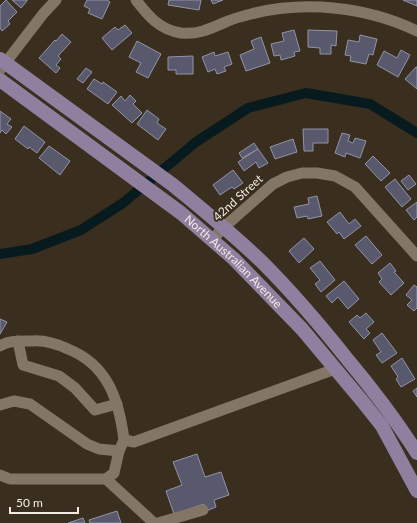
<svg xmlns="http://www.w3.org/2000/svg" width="417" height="523" font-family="Lato,sans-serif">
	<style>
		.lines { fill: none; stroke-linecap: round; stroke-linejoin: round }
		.canal { stroke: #071b1f; stroke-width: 10 }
		.building { fill: #58596d; stroke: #9293a8 }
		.minor { stroke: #837664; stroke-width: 11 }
		.major { stroke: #917fa0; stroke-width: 14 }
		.labels { text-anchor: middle; stroke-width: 4; stroke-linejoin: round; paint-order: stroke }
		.street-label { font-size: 12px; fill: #f2ebe1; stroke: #3a2f1f }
	</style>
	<rect width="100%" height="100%" fill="#3a2f1f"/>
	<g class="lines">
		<polyline class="canal" points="0,254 32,249 81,230 123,203 196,142 248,108 306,93 370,104 417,133"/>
	</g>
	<g class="building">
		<polygon points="6,0 17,12 8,21 10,24 2,31 0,28 0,6"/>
		<polygon points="12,0 27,0 27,1 21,8"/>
		<polygon points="87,0 107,0 110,2 102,19 88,13 90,9 84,6"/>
		<polygon points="169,0 201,0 199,10 168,5"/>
		<polygon points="211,0 223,0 213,4"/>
		<polygon points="403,0 417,0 417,6"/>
		<polygon points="125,25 132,33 112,50 102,38 115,27 118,30"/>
		<polygon points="294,30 300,51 294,52 295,56 281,60 280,55 274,56 271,44 284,41 282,33"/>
		<polygon points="308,30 337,31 336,46 331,45 331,54 320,54 320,48 308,47"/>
		<polygon points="62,34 71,42 58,56 61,59 56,65 60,68 56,73 39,58 55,40 56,41"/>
		<polygon points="360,35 377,39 373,55 369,54 366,64 350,61 351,56 345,55 348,40 359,42"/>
		<polygon points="261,37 270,63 246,71 240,55 254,49 251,41"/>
		<polygon points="137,41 161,54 148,78 136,72 141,63 129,57"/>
		<polygon points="401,50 410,55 398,77 377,65 384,51 397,58"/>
		<polygon points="214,52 215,56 228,52 232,64 224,67 226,71 217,74 215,69 208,72 202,57"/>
		<polygon points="193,56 193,74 176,74 176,70 168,70 168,57"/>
		<polygon points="416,67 417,67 417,89 405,79"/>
		<polygon points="86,68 92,72 83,83 77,79"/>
		<polygon points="94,79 102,84 103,82 117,92 108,104 87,89"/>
		<polygon points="130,95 136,101 133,104 142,113 132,123 112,105 121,96 125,101"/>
		<polygon points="147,110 159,119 157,123 166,129 158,140 137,124"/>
		<polygon points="0,111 11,119 7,124 12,127 6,134 2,130 0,133"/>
		<polygon points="24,126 45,142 37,153 29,147 28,149 15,139"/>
		<polygon points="303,129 328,129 328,143 313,143 313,151 304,151"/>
		<polygon points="342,133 350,135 348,141 353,143 355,138 366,141 360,158 346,153 345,157 335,153"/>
		<polygon points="293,139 297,152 275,159 270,147"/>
		<polygon points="254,143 258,149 242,158 239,153"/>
		<polygon points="49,146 70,161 60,175 39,158"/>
		<polygon points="258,149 268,163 259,168 256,162 244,171 238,162"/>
		<polygon points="373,156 390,173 381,181 365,164"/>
		<polygon points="233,170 243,183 234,189 232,187 220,195 213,185"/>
		<polygon points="409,175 416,184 408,190 401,181"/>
		<polygon points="395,179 411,199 402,207 385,187"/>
		<polygon points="317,196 322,216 308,219 307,216 297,218 294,207 309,204 308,198"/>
		<polygon points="417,202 417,217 414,220 406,210"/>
		<polygon points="340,212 349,224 355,219 361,226 344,239 339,232 337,234 327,222"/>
		<polygon points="366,236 382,255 372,264 355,245"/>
		<polygon points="304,238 314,249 299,263 289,251"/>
		<polygon points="320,261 335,280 321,292 315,284 320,280 310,268"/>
		<polygon points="390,263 396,271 394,272 404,283 391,295 379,282 382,279 378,273"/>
		<polygon points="344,281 359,299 348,309 338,297 332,303 326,296"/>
		<polygon points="414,285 417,287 417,308 414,311 407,305 412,300 406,295"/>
		<polygon points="366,313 374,322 366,329 370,333 364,339 349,322 357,315 360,318"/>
		<polygon points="0,319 7,322 0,334"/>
		<polygon points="382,333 397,353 382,363 376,355 381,352 373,340"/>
		<polygon points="402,358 415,379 401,387 396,379 398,377 391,366"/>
		<polygon points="417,388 417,397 413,391"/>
		<polygon points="197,454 205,477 221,472 229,495 214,500 216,507 206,511 204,504 174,514 166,491 182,485 173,462"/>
		<polygon points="117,511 121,523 90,523 89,520"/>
		<polygon points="83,518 85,523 68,523"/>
	</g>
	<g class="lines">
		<g class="minor">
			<path d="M136 0C148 16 160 30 181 33 198 35 212 28 228 21 235 18 243 16 251 14 305 0 367 7 417 31"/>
			<polyline points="0,70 43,14 56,0"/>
			<polyline points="212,240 223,228 273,184 287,177 302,173 317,173 335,176 355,187 417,256"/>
			<polyline points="18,341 23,365 59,376 75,388 95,410 117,404"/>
			<path d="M0 346C9 340 22 341 33 341 45 340 57 344 68 349 108 365 119 400 124 440"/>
			<polyline points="0,405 14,401 30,404 87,444 99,449 119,451 114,473 106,479 10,479 0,475"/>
			<polyline points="119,451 124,440 134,442 335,369"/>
			<polyline points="106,479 154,523"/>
			<polyline points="158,523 203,510"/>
		</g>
		<g class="major">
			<path d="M0 59 173 185C203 210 234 235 262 262 293 293 321 326 348 360 373 390 396 420 417 453"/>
			<path id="s1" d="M0 80 181 213 234 259 302 329 363 402 382 426 417 491"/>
		</g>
	</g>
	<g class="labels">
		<g class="street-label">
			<text transform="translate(238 198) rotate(-42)" y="4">42nd Street</text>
			<text dy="4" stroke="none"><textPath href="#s1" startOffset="296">North Australian Avenue</textPath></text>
		</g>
	</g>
	<path d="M10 507v6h68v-6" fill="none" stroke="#f2ebe1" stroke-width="2"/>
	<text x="16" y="507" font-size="12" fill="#f2ebe1" stroke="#3a2f1f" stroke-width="3" paint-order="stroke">50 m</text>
</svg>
